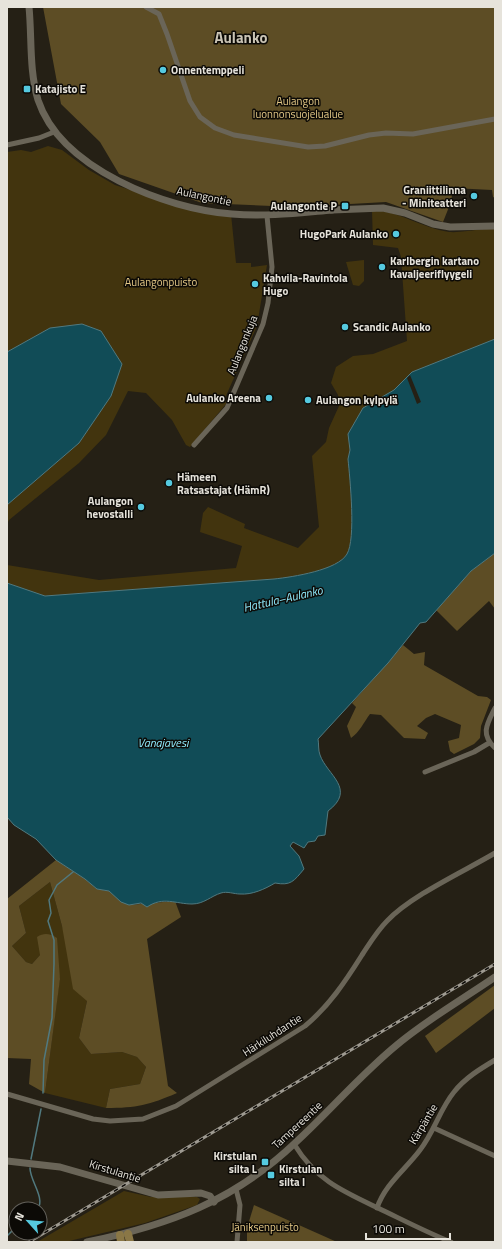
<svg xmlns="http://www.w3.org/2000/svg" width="502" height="1249" font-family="'Titillium Web',sans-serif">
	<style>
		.green { fill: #42340e }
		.forest { fill: #5d4d25 }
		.water { fill: #114c57; stroke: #51797f }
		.pier { fill: #252015 }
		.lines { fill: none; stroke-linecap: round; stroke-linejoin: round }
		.stream { stroke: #51797f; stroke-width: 1.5 }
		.minor { stroke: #6a6558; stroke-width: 5 }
		.tertiary { stroke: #6a6558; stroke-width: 7 }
		.secondary { stroke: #6a6558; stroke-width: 7 }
		.primary { stroke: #8a7746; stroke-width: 8 }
		.rail-casing { stroke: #9e9a91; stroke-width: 3 }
		.rail { stroke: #0c0a06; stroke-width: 1.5; stroke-dasharray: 4.5; stroke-linecap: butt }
		.poi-dot { fill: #55cae0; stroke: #0c0a06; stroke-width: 1.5 }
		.labels { text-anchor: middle; stroke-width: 3; stroke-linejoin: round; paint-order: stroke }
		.poi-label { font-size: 11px; font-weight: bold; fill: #e6e3db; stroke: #0c0a06; text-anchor: start }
		.park-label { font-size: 11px; fill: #e5c987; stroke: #0c0a06 }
		.street-label { font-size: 11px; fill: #e6e3db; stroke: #0c0a06 }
		.water-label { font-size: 12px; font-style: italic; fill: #90ebfd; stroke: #0c0a06 }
		.district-label { font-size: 15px; font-weight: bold; fill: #cac4b5; stroke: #0c0a06 }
	</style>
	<rect width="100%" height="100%" fill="#252015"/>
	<g class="green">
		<polygon points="48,146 62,150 89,170 115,185 199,212 231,214 236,263 251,263 251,267 267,265 257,326 225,398 226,404 190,447 186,445 172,420 146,393 128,391 106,435 79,463 9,520 7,524 7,505 79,443 111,396 50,328 7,352 7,152 21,150 31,152"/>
		<path d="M372 210C399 211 422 228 449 232 464 233 480 228 495 229V339L412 372 394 390 363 408 348 434 350 450 348 459C350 479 356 539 347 554 338 570 293 577 274 579L45 596 7 583V565L99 580 236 568 242 546 200 532 203 513 208 507 245 524 244 528 298 548 319 527 312 456 326 442 329 428 339 406 338 395 331 383 336 367 353 356 373 354 407 341 401 257 398 248 373 245Z"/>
		<polygon points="364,260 364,281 359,286 353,285 346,262"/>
		<polygon points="50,882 62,926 87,1001 79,1038 91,1054 122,1052 137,1057 146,1067 140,1084 110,1089 106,1108 45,1093 60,977 40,955 32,964 26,962 12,946 26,933 19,906"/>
		<polygon points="124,1191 151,1197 197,1197 200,1199 197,1205 145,1223 65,1242 37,1242"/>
	</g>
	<g class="forest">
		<polygon points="43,7 495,7 495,198 493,197 492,190 453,188 451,202 443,222 386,202 296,207 202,203 119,174 100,142 61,104"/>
		<polygon points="495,553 495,609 489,601 457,631 436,610 471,571"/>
		<path d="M403 645 414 654 425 652 424 665 478 696 487 697 491 700 481 726 480 738 474 744 454 754 450 751 448 741 459 738 461 725 435 714 426 718 417 726 428 733 425 739 404 738 381 715 370 714C364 722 359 733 351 738L347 726 356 707 352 703Z"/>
		<path d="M56 860 85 879 97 889 109 891 129 905 175 901 181 917 147 939 168 1086 177 1093C149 1105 137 1108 106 1108L110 1089 140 1084 146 1067 137 1057 122 1052 91 1054 79 1038 87 1001 73 989 62 926 50 882 19 906 26 933 12 946 26 962 32 964 40 955 37 937C45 932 50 934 57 938L60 979 45 1093 29 1084 31 1059 7 1058V899Z"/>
		<polygon points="495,985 495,1008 436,1053 425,1036"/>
		<polygon points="254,1205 337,1242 247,1242 247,1228"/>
	</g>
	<g class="water">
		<polygon points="82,324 101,331 122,364 111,396 79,443 7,505 7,352 50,328"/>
		<path d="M495 339V553L471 571 426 622 420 623 388 663 318 739C319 744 318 750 320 755 327 775 357 789 328 811L325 835 318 836 315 841 308 842 304 848 293 842 290 846 299 856 304 869C294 881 291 886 275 883 265 889 252 895 240 894 234 894 227 891 221 893 211 896 204 904 192 904 176 904 163 896 147 907L141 903 129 905 121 902 109 891 97 889 85 879 56 860 36 839 14 825 7 817V583L45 596 274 579C293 577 338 570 347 554 356 539 350 479 348 459L350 450 348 434 363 408 394 390 412 372Z"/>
	</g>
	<polygon class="pier" points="410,375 421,402 417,404 407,378"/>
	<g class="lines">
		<g class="stream">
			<polyline points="43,1093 44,1060 52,1018 54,964 54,940 48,921 51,913 49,900 57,885 73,872"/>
			<polyline points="31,1159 41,1109"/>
			<path d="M30 1168C30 1181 45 1197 38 1209"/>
			<polyline points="7,1240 7,1236 16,1227"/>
		</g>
		<g class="minor">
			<polyline points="146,7 159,14 167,34 190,101 200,117 215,128 234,135 308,147 325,146 369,135 386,133 413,134 495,119"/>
			<polyline points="7,145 39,138 54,132"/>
			<polyline points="194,445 227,408 263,324 268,303 272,267 267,216"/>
			<path d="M495 708C487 724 480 734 495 748"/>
			<polyline points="425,772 474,752 489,743"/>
			<path d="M7 1094 93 1119 110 1121 143 1119 176 1106 305 1026C329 1006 345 982 362 955 370 943 377 931 387 921 412 895 463 872 495 853"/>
			<polyline points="434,1128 495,1156"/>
			<path d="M294 1144C316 1180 342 1191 378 1208 403 1220 426 1232 451 1242"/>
			<polyline points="236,1189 240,1205 237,1242"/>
			<path d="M377 1208C385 1184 406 1169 420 1150 434 1132 440 1109 454 1092 465 1078 480 1069 495 1060"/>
		</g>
		<g class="tertiary">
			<path d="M29 7C32 38 29 70 38 100 61 169 166 209 232 214 266 217 298 213 332 210"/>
			<polyline points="7,1161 60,1167 158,1195 201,1193 210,1196 214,1202"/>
		</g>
		<g class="secondary">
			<polyline points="332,210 383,208 405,213 433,224 450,227 495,226"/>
			<path d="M87 1242C169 1225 234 1201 295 1143 330 1111 361 1074 398 1044 428 1019 463 999 495 977"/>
		</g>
		<g class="primary">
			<polyline points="128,1234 130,1242"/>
			<polyline points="120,1235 121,1242"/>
		</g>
		<g class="rail-casing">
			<polyline id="rail" points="29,1242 495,964"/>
		</g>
		<use href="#rail" class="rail"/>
	</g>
	<g class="poi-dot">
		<circle cx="163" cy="70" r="4"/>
		<rect x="23" y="85" width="8" height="8" rx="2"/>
		<circle cx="474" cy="196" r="4"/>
		<rect x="341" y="202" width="8" height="8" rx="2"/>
		<circle cx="396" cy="234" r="4"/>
		<circle cx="382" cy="267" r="4"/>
		<circle cx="255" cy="284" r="4"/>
		<circle cx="345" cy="327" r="4"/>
		<circle cx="269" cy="398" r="4"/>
		<circle cx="308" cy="400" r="4"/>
		<circle cx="169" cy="483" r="4"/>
		<circle cx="141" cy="507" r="4"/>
		<rect x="261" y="1158" width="8" height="8" rx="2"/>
		<rect x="267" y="1171" width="8" height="8" rx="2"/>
	</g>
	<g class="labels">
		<g class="poi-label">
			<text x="171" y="74">Onnentemppeli</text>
			<text x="35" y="93">Katajisto E</text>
			<text x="466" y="194" text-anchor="end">Graniittilinna<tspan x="466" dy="13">- Miniteatteri</tspan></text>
			<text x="337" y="210" text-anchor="end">Aulangontie P</text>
			<text x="388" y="238" text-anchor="end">HugoPark Aulanko</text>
			<text x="390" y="265">Karlbergin kartano<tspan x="390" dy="13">Kavaljeeriflyygeli</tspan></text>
			<text x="263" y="282">Kahvila-Ravintola<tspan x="263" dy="13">Hugo</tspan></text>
			<text x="353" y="331">Scandic Aulanko</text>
			<text x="261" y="402" text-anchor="end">Aulanko Areena</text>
			<text x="316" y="404">Aulangon kylpylä</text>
			<text x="177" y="481">Hämeen<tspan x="177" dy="13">Ratsastajat (HämR)</tspan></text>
			<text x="133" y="505" text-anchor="end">Aulangon<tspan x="133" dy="13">hevostalli</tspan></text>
			<text x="257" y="1160" text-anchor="end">Kirstulan<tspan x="257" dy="13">silta L</tspan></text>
			<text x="279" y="1173">Kirstulan<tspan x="279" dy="13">silta I</tspan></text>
		</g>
		<g class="park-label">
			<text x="298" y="105">Aulangon<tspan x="298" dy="13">luonnonsuojelualue</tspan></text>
			<text x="161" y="286">Aulangonpuisto</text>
			<text x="265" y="1231">Jäniksenpuisto</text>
		</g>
		<g class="street-label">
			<text transform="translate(204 196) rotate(12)" y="4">Aulangontie</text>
			<text transform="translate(242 345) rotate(-68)" y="4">Aulangonkuja</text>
			<text transform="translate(272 1035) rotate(-33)" y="4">Härkiluhdantie</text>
			<text transform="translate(423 1124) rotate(-59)" y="4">Kärpäntie</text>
			<text transform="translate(297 1125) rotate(-43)" y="4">Tampereentie</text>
			<text transform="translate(115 1171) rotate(17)" y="4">Kirstulantie</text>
		</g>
		<g class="water-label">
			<text transform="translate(283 599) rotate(-13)" y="4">Hattula–Aulanko</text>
			<text x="163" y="747">Vanajavesi</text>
		</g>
		<g class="district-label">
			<text x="241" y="43">Aulanko</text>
		</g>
	</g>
	<rect width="502" height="1249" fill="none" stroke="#e6e3db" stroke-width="16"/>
	<g transform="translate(28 1221) rotate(297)"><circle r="19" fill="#0c0a06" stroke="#63615b"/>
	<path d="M0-3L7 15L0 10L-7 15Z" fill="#55cae0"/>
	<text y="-6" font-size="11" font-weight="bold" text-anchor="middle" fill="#e6e3db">N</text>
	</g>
	<path d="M366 1233v6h84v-6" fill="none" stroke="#e6e3db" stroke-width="2"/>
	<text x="372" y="1233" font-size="12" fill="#e6e3db" stroke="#0c0a06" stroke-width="3" paint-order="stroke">100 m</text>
</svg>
